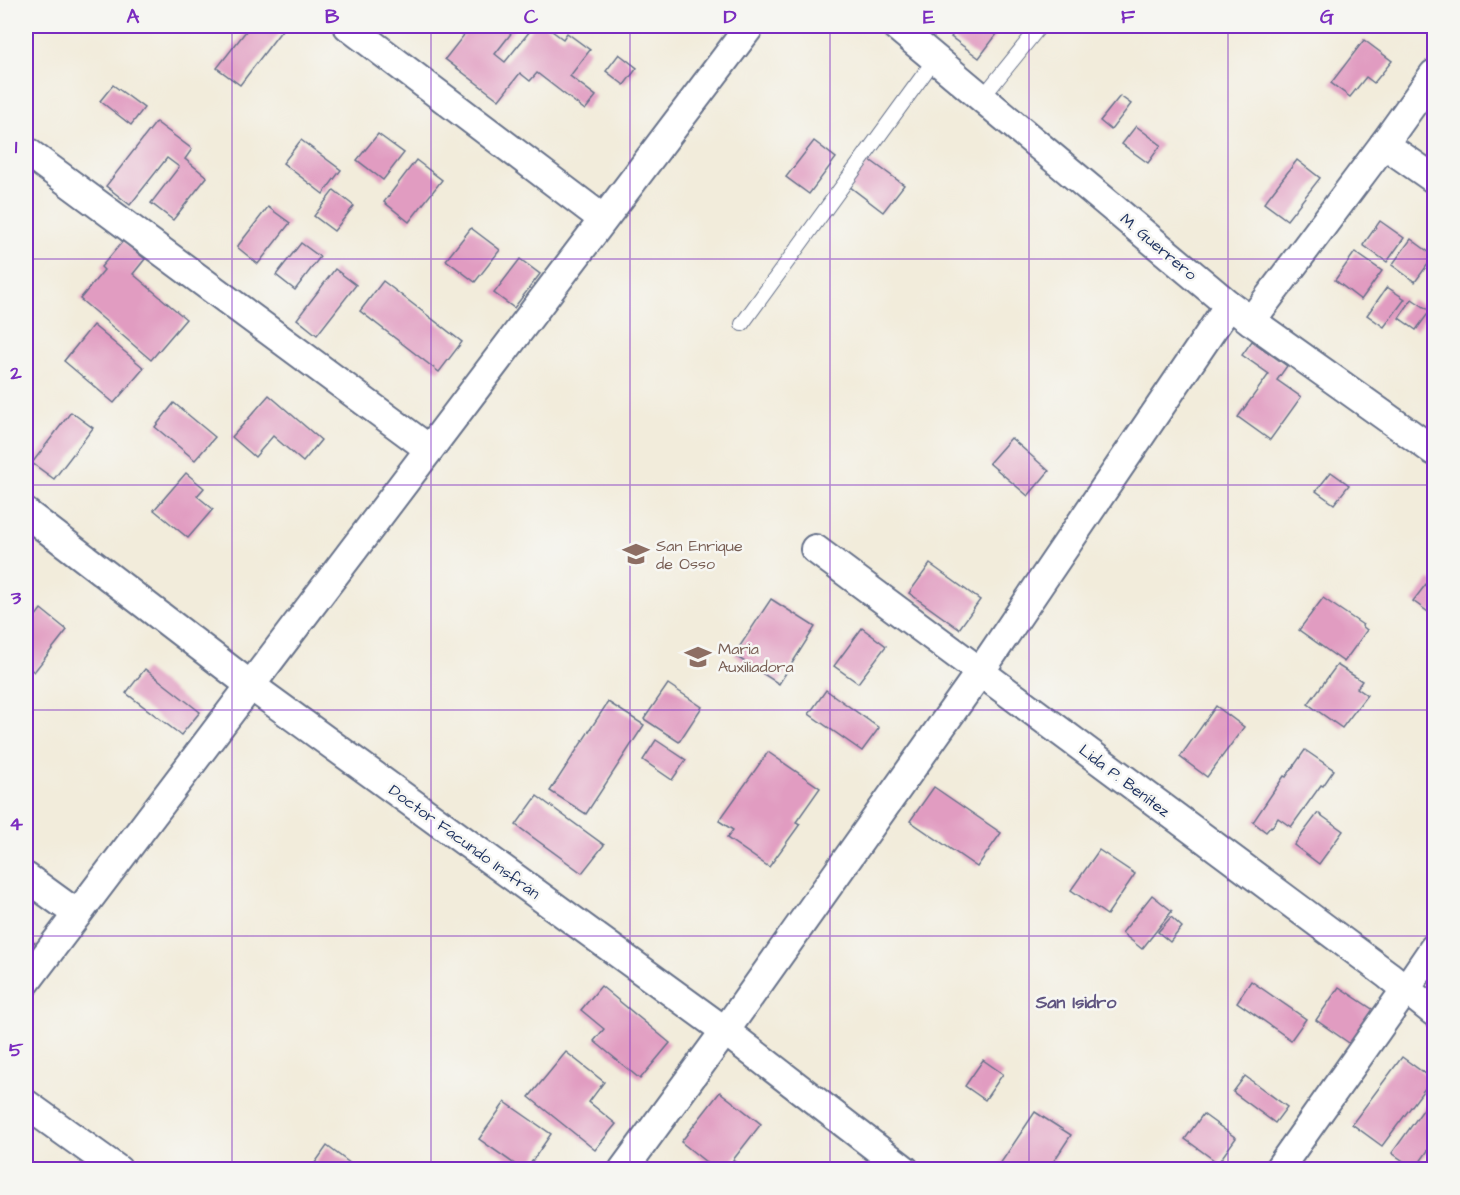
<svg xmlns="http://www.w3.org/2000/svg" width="1460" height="1195" font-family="'Architects Daughter',sans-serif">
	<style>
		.building { fill: #e19cc1 }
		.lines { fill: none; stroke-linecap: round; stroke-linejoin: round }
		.lane-casing { stroke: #66718a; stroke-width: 16 }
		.street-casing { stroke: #66718a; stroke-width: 32 }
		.lane { stroke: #fff; stroke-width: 14 }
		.street { stroke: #fff; stroke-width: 28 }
		.grid { fill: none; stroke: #7b2cbf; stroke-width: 1.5; stroke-opacity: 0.55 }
		.labels { text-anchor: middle; stroke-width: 5; stroke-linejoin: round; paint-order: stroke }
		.street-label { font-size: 16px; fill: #1b2f5e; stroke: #f6f6f2 }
		.education-label { font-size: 16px; fill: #785e54; stroke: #f6f6f2; text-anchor: start }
		.neighbourhood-label { font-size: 18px; font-weight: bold; fill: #605581; stroke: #f6f6f2 }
		.neatline { fill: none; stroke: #7b2cbf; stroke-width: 2 }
		.grid-label { font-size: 20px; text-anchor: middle; font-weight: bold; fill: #7b2cbf }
	</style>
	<rect width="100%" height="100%" fill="#f6f6f2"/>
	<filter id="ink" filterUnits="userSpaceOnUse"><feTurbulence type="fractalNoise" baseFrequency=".0167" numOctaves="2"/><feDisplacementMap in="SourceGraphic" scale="12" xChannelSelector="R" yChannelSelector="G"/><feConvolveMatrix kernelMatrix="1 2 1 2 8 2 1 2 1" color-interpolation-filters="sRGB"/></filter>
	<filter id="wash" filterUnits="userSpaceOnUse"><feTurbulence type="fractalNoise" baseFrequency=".008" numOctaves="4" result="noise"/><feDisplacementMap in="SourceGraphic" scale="24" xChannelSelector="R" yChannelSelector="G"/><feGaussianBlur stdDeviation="1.35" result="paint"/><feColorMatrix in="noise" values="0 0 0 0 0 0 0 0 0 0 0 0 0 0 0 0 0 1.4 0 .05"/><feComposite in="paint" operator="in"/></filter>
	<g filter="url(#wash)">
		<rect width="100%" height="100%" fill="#f2ecdb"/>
		<g id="blocks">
			<g class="building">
				<polygon points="250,26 285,26 240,85 217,68"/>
				<polygon points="471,26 491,26 495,28 497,26 517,26 495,54 505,62 534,26 545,26 563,39 567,33 590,50 570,76 596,96 585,110 537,73 530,81 520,73 499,100 445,59"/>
				<polygon points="959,26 1003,26 979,58 951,37"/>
				<polygon points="1364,40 1392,61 1374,83 1366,77 1350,97 1331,83"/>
				<polygon points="619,54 637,68 624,85 606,71"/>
				<polygon points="113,85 144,108 131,125 100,101"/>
				<polygon points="1120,96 1131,104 1111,130 1100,121"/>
				<polygon points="156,122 192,149 185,159 207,177 173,220 151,203 179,167 167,158 130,205 106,186"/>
				<polygon points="1136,126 1161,145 1148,163 1122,144"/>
				<polygon points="378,134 404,153 383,180 357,160"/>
				<polygon points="301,140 341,170 323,194 283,163"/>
				<polygon points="814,141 836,158 809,194 786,177"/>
				<polygon points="416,160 442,180 409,222 384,202"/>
				<polygon points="870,160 904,185 883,212 849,186"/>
				<polygon points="1297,160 1320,178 1287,220 1264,203"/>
				<polygon points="334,190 354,206 334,231 314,216"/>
				<polygon points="268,207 290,223 258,264 237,247"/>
				<polygon points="1380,221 1404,238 1387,262 1363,245"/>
				<polygon points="471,228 500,250 475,282 446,260"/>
				<polygon points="1411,239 1434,256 1415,282 1392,265"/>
				<polygon points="123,241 145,259 133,274 186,319 151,360 80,299 104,270 101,267"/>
				<polygon points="301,243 320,257 295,290 276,275"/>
				<polygon points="1355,252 1382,271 1361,300 1335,280"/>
				<polygon points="520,259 540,274 514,308 494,293"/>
				<polygon points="335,269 356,285 317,335 297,319"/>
				<polygon points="383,281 462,342 439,372 360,311"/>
				<polygon points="1387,287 1405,299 1384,327 1367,315"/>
				<polygon points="1412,299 1430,311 1416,330 1399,318"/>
				<polygon points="93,325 144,368 114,403 64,361"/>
				<polygon points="1252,341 1287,366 1277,380 1301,397 1270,440 1238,417 1269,374 1242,355"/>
				<polygon points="269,395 321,440 303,462 273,436 255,457 232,437"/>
				<polygon points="174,403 215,437 195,460 155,427"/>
				<polygon points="71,412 93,428 54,479 32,463"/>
				<polygon points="1011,438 1049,471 1028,496 989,463"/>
				<polygon points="1331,472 1349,485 1334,504 1316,491"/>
				<polygon points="186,473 204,488 197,496 213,509 188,538 154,510"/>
				<polygon points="930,564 980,600 959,629 909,593"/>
				<polygon points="1430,579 1434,583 1434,610 1431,614 1413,601"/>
				<polygon points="1323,598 1363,625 1362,626 1367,630 1344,662 1299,630"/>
				<polygon points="771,599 815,627 779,684 734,655"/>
				<polygon points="41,609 67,630 34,672 26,665 26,629"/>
				<polygon points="862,628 886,646 858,683 834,666"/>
				<polygon points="1337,665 1362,681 1357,688 1367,695 1342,728 1308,704"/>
				<polygon points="145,669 200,712 181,735 126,693"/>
				<polygon points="668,684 702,707 679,742 644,719"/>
				<polygon points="826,690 879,728 862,751 809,714"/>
				<polygon points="608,702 644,725 586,814 550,791"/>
				<polygon points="1216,706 1244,727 1207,777 1180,757"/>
				<polygon points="656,740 686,760 672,780 643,760"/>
				<polygon points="1305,750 1334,770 1323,786 1321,785 1291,827 1278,818 1272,827 1271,826 1266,832 1253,822 1284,776 1286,777"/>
				<polygon points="768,752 820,788 796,822 800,824 769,867 727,838 733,830 719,821"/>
				<polygon points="934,787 1001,833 977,867 910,821"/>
				<polygon points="537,796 604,845 582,873 516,825"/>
				<polygon points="1318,813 1343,831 1319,864 1294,845"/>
				<polygon points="1099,850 1135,874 1107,915 1071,890"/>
				<polygon points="1152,895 1172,911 1142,949 1122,933"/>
				<polygon points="1171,917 1182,927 1170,942 1158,932"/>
				<polygon points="26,936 45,951 26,977"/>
				<polygon points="1251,981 1306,1019 1291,1040 1237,1002"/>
				<polygon points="601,986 670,1043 640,1079 594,1041 604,1029 581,1010"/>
				<polygon points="1339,987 1375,1011 1352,1045 1316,1020"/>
				<polygon points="566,1052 604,1082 589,1102 616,1124 595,1150 529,1097"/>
				<polygon points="1402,1057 1432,1079 1382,1146 1352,1124"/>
				<polygon points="983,1060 1003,1074 985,1100 965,1086"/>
				<polygon points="1245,1076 1287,1107 1275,1123 1233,1092"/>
				<polygon points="720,1092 761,1124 733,1160 745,1170 716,1170 681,1142"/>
				<polygon points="505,1102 551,1134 526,1170 523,1170 479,1139"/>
				<polygon points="1428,1103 1434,1108 1434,1142 1415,1169 1392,1153"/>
				<polygon points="1035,1112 1071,1135 1048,1170 996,1170"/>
				<polygon points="1203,1114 1236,1138 1218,1163 1185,1139"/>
				<polygon points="327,1146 359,1170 310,1170"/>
			</g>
		</g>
	</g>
	<g filter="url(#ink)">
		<use href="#blocks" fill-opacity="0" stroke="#66718a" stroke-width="1.5"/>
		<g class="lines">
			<g class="lane-casing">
				<g id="lane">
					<polyline points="982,98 1040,26"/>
					<polyline points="742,324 935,59"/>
				</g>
			</g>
			<g class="street-casing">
				<g id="street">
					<polyline points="348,26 603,219"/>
					<polyline points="896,26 1229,305 1434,451"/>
					<polyline points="1384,144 1434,179"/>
					<polyline points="26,151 429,449"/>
					<polyline points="1251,321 1384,144 1434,74"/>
					<polyline points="26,513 250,685 725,1031 905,1170"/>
					<polyline points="815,549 1388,975 1434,1012"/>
					<polyline points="26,877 77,914"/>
					<polyline points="26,982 750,26"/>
					<polyline points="26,1104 118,1170"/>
					<polyline points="623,1170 725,1031 980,672 1229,305"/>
					<polyline points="1278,1170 1406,989 1434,948"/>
				</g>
			</g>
			<use href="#lane" class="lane"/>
			<use href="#street" class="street"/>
		</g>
	</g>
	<path class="grid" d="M232 26V1170M431 26V1170M630 26V1170M830 26V1170M1029 26V1170M1228 26V1170M26 259H1434M26 485H1434M26 710H1434M26 936H1434"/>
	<defs>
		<g id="school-bare" transform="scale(2.07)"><path d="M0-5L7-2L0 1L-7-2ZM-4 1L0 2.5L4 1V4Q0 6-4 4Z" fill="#8d6e63" stroke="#f6f6f2" stroke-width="2.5" paint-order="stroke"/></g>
	</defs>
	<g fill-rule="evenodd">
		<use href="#school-bare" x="636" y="554"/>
		<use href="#school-bare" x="698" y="657"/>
	</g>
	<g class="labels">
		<g class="street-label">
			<text transform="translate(1159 246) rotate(40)" y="6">M. Guerrero</text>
			<text transform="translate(1125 780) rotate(37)" y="6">Lida P. Benítez</text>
			<text transform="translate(465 841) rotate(36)" y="6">Doctor Facundo Insfrán</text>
		</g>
		<g class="education-label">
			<text x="656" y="551">San Enrique<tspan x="656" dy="18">de Osso</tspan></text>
			<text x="718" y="654">Maria<tspan x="718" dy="18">Auxiliadora</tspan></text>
		</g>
		<g class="neighbourhood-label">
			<text x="1076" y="1008">San Isidro</text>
		</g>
	</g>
	<rect width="1460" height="1195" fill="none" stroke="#f6f6f2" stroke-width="66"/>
	<rect x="33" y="33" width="1394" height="1129" class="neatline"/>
	<g class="grid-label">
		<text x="133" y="23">A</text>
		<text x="332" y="23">B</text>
		<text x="531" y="23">C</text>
		<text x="730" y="23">D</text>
		<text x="929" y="23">E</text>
		<text x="1128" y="23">F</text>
		<text x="1327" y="23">G</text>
		<text x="16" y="153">1</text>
		<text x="16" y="379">2</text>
		<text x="16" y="604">3</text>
		<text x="16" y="830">4</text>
		<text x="16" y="1056">5</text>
	</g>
</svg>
